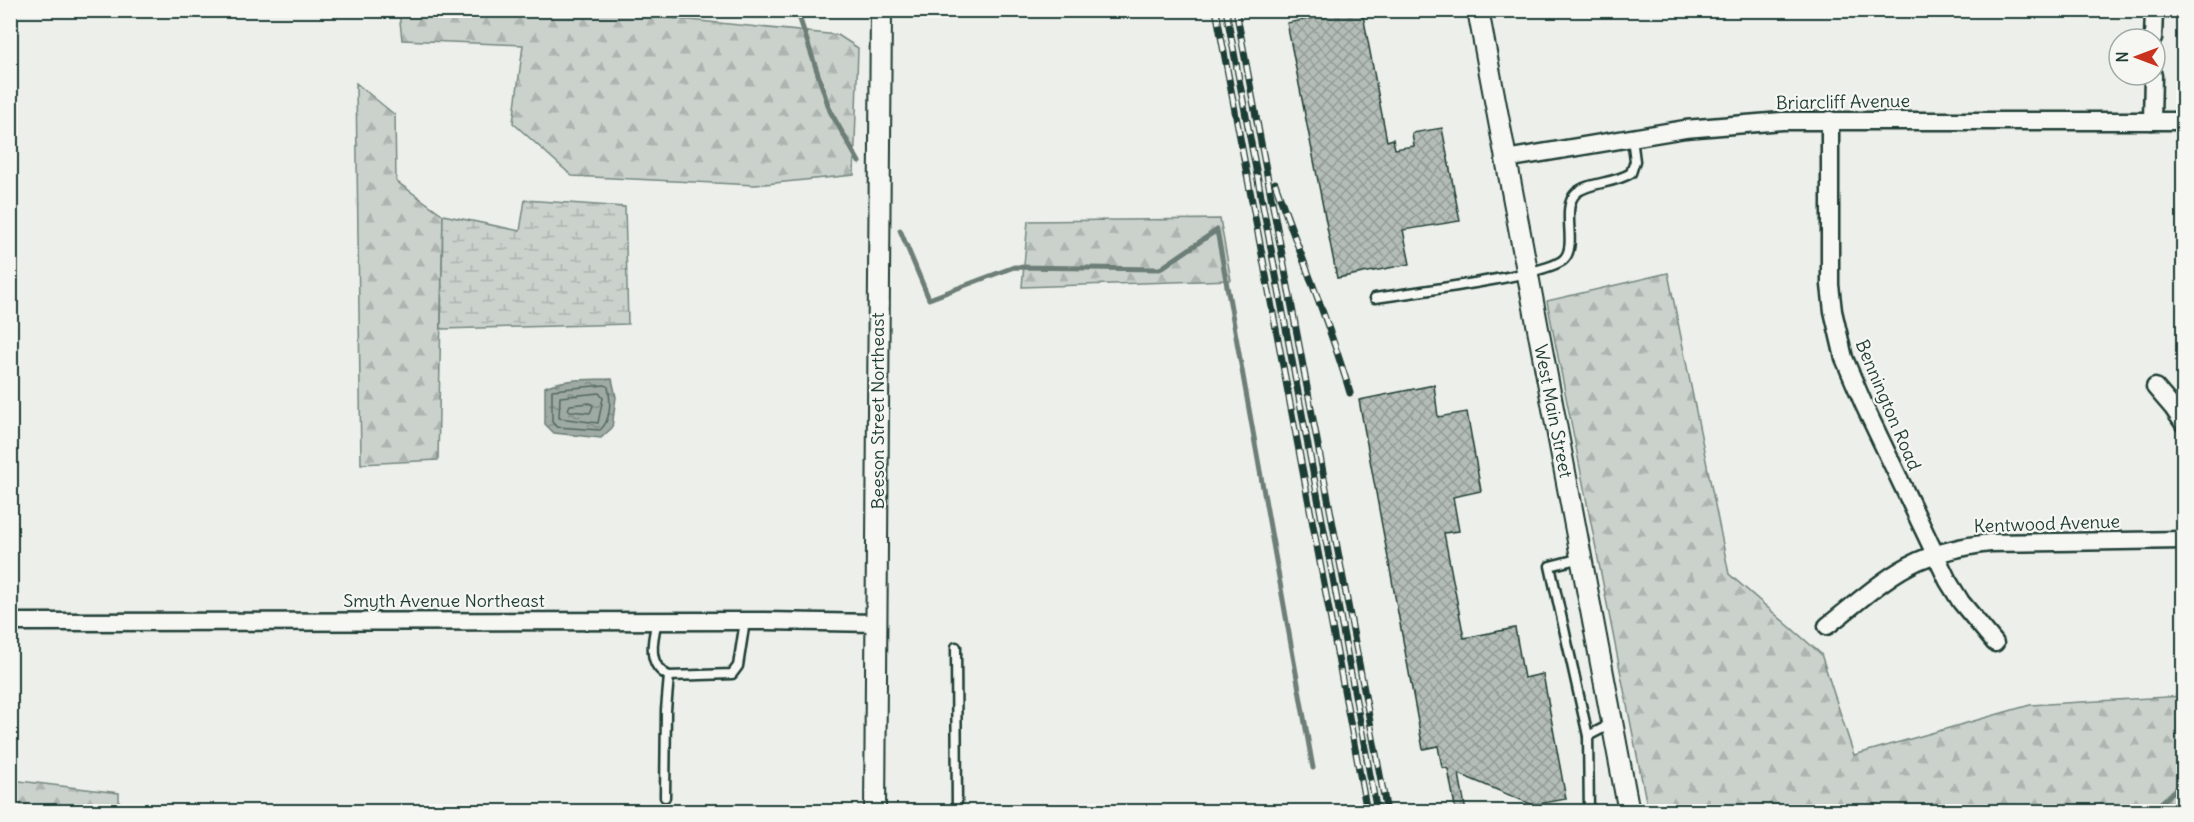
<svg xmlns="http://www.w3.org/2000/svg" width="2194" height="822" font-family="Delius,sans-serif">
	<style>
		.forest { fill: url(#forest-firs); stroke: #758880; stroke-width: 1.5 }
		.wetland { fill: url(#wetland-marsh); stroke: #758880; stroke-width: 1.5 }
		.water { fill: url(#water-ripples); stroke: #6c7e77; stroke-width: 1.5 }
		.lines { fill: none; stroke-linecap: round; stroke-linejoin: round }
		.shore { stroke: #526961; stroke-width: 1.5 }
		.stream { stroke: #6c7e77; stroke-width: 5 }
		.building { fill: url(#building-cross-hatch); stroke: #1f3d34; stroke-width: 1.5 }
		.service-casing { stroke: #1f3d34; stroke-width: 13 }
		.minor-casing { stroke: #1f3d34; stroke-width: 21 }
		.tertiary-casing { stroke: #1f3d34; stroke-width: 24 }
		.service { stroke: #f6f6f2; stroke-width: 8 }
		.minor { stroke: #f6f6f2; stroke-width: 16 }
		.tertiary { stroke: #f6f6f2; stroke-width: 20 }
		.rail-casing { stroke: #1f3d34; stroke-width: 7 }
		.rail { stroke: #f6f6f2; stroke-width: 4.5; stroke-dasharray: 14; stroke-linecap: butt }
		.labels { text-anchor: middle; stroke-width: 4.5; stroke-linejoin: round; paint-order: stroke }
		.street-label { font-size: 18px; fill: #1f3d34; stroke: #f6f6f2 }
	</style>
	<defs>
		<pattern id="forest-firs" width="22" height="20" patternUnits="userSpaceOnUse" patternTransform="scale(1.5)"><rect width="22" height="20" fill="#cbd2cc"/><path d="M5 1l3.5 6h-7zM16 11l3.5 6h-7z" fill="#aeb5b0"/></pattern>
		<pattern id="wetland-marsh" width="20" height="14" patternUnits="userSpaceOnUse" patternTransform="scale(1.5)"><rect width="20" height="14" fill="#cbd2cc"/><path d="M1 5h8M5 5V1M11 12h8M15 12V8" fill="none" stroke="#aeb5b0"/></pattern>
		<pattern id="water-ripples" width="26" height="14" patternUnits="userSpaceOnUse" patternTransform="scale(1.5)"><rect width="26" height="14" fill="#9faaa4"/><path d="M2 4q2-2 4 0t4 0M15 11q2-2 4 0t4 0" fill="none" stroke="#818c86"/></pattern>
		<pattern id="building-cross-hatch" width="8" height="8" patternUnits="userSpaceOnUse" patternTransform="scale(1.5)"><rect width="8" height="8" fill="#b4bdb8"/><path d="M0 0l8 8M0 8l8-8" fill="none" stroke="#929b96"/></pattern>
	</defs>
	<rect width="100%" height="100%" fill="#edefea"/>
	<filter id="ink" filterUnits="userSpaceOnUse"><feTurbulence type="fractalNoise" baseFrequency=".0167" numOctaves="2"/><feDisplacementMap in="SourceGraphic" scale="12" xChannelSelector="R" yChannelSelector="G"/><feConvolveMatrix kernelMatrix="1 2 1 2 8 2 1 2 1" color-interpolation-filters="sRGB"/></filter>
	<g filter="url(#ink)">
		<g class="forest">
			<polygon points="399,12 620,13 838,35 858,48 854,175 755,185 572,176 513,123 523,45 402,40"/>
			<polygon points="356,83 395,115 396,181 443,215 438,460 361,464"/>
			<polygon points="1220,219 1231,280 1022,287 1028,221"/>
			<polygon points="1668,273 1729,574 1821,654 1854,755 2030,705 2183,696 2183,811 1648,811 1547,301"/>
			<polygon points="11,780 119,793 119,811 11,811"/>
		</g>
		<polygon class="wetland" points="525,200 625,207 628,324 441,329 443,215 520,231"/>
		<path class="water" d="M612 379 616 397 612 428 601 438 554 433 545 424V387C564 378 591 380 612 379Z"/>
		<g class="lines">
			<g class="shore">
				<path d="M605 385 608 387C611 401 611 421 600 430L557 427 552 422V390Z"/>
				<polygon points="599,393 603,398 598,423 559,418 560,397"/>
				<polygon points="590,403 593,406 590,413 570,411 568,409 570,405"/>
			</g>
			<g class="stream">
				<polyline points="797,10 830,111 859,162"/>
				<polyline points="900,230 929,299 1014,267 1160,269 1217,230 1313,768"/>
				<polyline points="2151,812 2184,782"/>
			</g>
		</g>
		<g class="building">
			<polygon points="1353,10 1362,10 1387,141 1393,139 1395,149 1414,146 1412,133 1442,128 1460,221 1403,230 1410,264 1337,278 1287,23"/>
			<polygon points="1434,385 1438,417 1467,412 1481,491 1453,497 1459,531 1444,533 1464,638 1515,628 1524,678 1543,674 1566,799 1533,805 1459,774 1466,812 1456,812 1448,769 1442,767 1438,746 1423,749 1359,400"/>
		</g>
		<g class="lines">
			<g class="service-casing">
				<g id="service">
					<path d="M1375 298C1406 293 1548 276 1564 259 1578 245 1560 208 1576 193 1588 182 1614 184 1631 173L1635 161 1632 138"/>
					<polyline points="1581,558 1550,566 1588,736"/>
					<path d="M657 621C652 641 647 666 669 676L732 674 738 666 745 621"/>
					<polyline points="956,647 957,812"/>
					<polyline points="665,797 666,710 669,676"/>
					<polyline points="1589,812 1588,736 1611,724"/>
				</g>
			</g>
			<g class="minor-casing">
				<g id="minor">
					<polyline points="2153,39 2154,10"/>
					<polyline points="1830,120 1830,285 1833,311 1844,358 1864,405 1948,581 1961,602 1995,643"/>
					<polyline points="2152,121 2153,75"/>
					<polyline points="1506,159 1685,129 1782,121 2184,121"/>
					<polyline points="2155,387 2173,408 2184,424"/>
					<polyline points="10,622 766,621 876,623"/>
					<path d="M1827 626C1856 604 1885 576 1918 561 1941 551 1965 546 1990 543L2184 540"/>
				</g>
			</g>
			<g class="tertiary-casing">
				<g id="tertiary">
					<polyline points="1478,10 1629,812"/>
					<polyline points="875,812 881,10"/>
				</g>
			</g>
			<use href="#service" class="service"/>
			<use href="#minor" class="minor"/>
			<use href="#tertiary" class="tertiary"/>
			<g class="rail-casing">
				<g id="rail">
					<polyline points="1216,10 1367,812"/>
					<polyline points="1226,10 1377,812"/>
					<polyline points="1236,10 1387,812"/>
					<path d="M1275 183C1299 253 1329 321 1350 393"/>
				</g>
			</g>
			<use href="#rail" class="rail"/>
		</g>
	</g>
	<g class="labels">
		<g class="street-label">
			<text transform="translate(1843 102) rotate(-1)" y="6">Briarcliff Avenue</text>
			<text transform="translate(1888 405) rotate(67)" y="6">Bennington Road</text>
			<text transform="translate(878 411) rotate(-90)" y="6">Beeson Street Northeast</text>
			<text transform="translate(1553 411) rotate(79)" y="6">West Main Street</text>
			<text transform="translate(2047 524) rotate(-2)" y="6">Kentwood Avenue</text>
			<text x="444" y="607">Smyth Avenue Northeast</text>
		</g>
	</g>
	<rect width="2194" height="822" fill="none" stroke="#f6f6f2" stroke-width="36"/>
	<rect x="18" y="18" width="2158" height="786" fill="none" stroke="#1f3d34" stroke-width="2" filter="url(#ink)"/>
	<g transform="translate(2137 57) rotate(270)"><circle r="28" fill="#f6f6f2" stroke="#a0aca6" stroke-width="1.5"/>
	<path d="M0-4.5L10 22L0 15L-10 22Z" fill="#c8321e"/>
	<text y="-9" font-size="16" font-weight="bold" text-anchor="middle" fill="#1f3d34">N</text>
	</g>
</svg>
